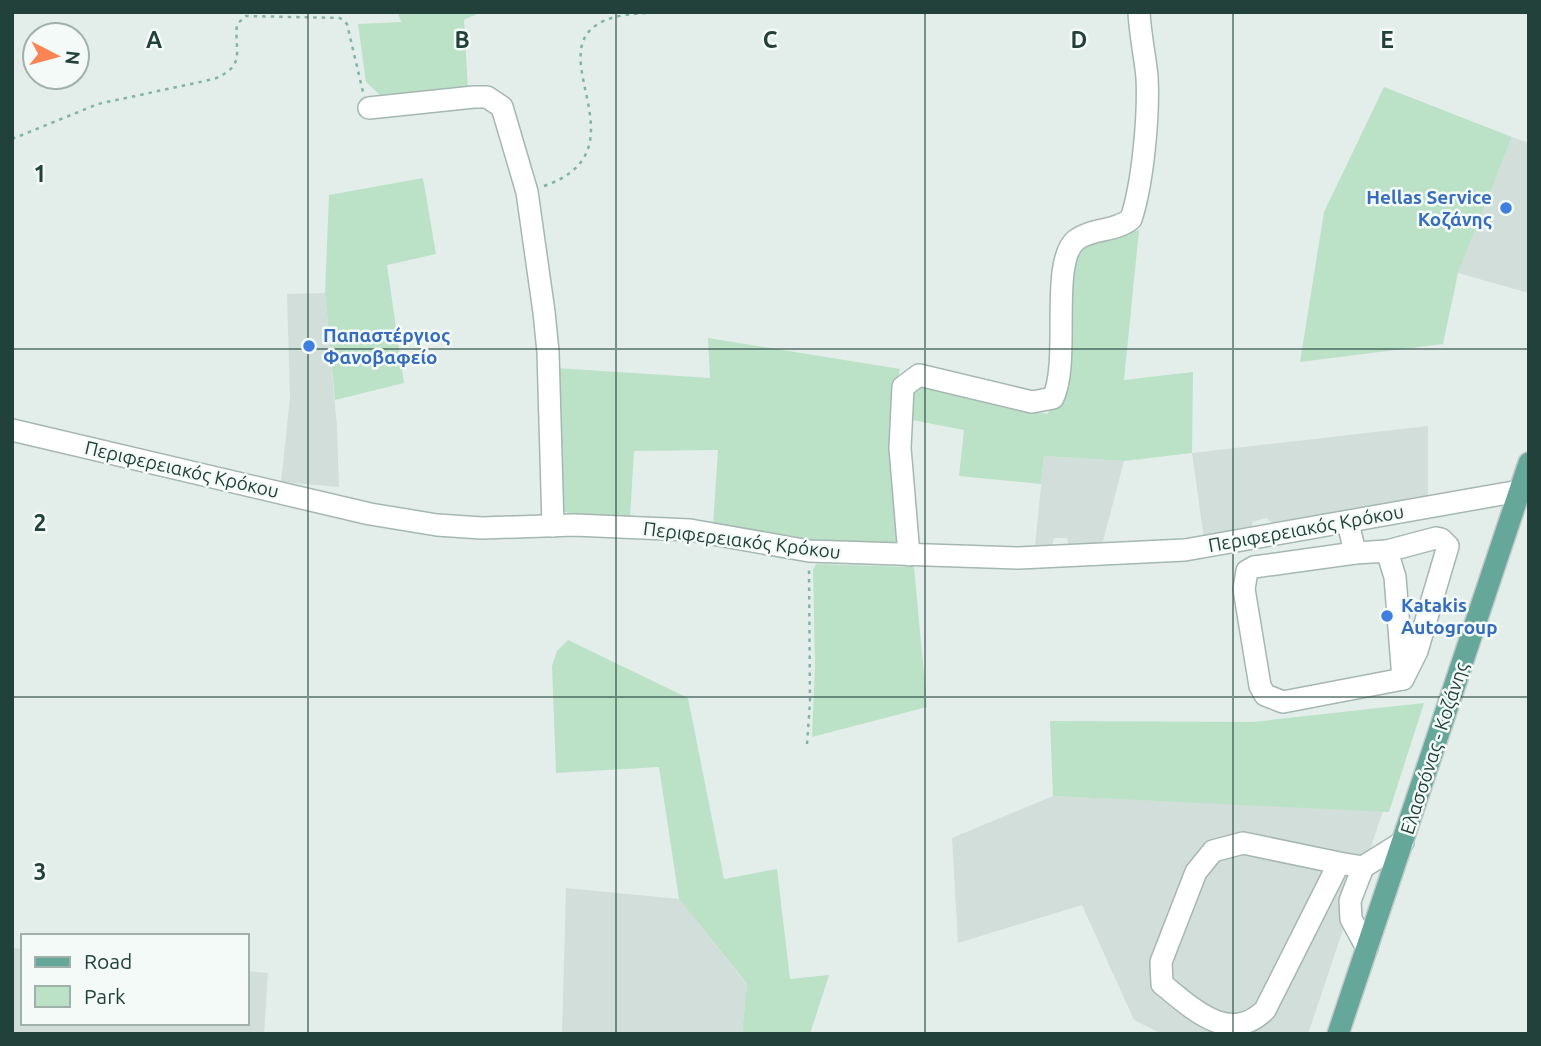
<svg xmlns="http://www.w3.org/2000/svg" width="1541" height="1046" font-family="Ubuntu,sans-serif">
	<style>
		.built { fill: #d1ded9 }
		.green { fill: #bbe1c7 }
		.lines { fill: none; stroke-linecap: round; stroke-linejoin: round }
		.minor-casing { stroke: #a5b7b2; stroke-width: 24 }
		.major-casing { stroke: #c1cac8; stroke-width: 24 }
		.path { stroke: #82b4a6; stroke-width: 2.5; stroke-dasharray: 3.5 5; stroke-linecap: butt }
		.minor { stroke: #fff; stroke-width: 21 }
		.major { stroke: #65a798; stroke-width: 21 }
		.grid { fill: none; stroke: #21413a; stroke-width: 2; stroke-opacity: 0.55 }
		.shop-dot { fill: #3f7fe0; stroke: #f4faf7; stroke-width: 2.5 }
		.labels { text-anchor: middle; stroke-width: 5; stroke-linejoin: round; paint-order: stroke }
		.shop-label { font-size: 19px; font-weight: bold; fill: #366cbe; stroke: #f4faf7; text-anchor: start }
		.street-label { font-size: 19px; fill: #21413a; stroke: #f4faf7 }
		.grid-label { font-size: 23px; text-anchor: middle; font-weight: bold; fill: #21413a; stroke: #f4faf7; stroke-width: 5; stroke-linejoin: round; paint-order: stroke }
	</style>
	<rect width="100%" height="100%" fill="#e3eeea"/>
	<g class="built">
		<polygon points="1512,137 1529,143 1529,293 1458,273"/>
		<polygon points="325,293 337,427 339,487 281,482 290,398 287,294"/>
		<polygon points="1428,426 1428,496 1279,527 1266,518 1252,522 1253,531 1204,539 1192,453"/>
		<polygon points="1044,456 1124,461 1102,545 1069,546 1067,538 1054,538 1052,546 1035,546"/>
		<polygon points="1053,796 1383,811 1308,1034 1162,1034 1134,1020 1082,905 958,943 952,838"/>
		<polygon points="566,888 679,899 747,985 742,1034 562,1034"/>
		<polygon points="12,948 23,949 23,1023 247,1023 247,971 268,973 264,1034 12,1034"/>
	</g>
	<g class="green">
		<polygon points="398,12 481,12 464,20 468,90 380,95 366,82 358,24 401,22"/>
		<polygon points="1384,87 1512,137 1458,273 1443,344 1300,362 1324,212"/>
		<polygon points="423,178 436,254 387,265 404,383 335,400 325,293 329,195"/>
		<polygon points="1139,230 1124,380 1193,372 1192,453 1124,461 1044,456 1041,484 959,476 964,430 907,419 911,391 925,385 981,401 1047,414 1064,391 1072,257 1085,244"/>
		<polygon points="708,338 900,369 890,415 897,546 816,541 713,526 718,450 634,451 630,518 575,516 563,511 556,368 710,378"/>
		<polygon points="816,564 914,567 927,707 812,737 815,666 813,570"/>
		<polygon points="568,640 688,698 724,879 777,869 790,979 829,975 810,1034 742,1034 747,984 679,899 659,767 556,773 552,666 557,651"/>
		<polygon points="1424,703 1389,812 1053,796 1050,721 1253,722"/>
	</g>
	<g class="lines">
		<g class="minor-casing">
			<g id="minor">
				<polyline points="369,108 474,97 487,97 502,107 527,192 544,312 548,352 553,526"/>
				<polyline points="12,430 370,514 437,525 482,528 574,525 690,530 809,551 1019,558 1185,550 1519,491"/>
				<polyline points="1348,522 1355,553 1254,567 1247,571 1244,589 1260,686 1265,695 1283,702 1403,679 1417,651 1448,546 1441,539 1436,538 1387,551"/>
				<polyline points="1355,553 1387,551 1395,577 1403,679"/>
				<path d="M909 555 900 448 903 387 919 375 1032 402 1053 398C1071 361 1049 262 1076 240 1092 228 1115 232 1131 219 1143 183 1149 115 1147 77 1145 56 1140 34 1139 12"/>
				<path d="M1339 863 1243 843 1213 851 1196 872 1161 962 1162 984C1193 1009 1229 1045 1265 1010L1339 863 1363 867"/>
				<polyline points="1367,948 1351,919 1350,901 1363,867 1403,842"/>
			</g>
		</g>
		<g class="major-casing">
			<polyline id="major" points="1338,1034 1529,463"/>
		</g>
		<g class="path">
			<polyline points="764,12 801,12"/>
			<path d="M12 139 98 104 214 79C247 65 234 53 237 24L246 16 340 18 347 24 363 92"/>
			<path d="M544 186C645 151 543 57 598 24 614 14 637 14 655 12"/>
			<polyline points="807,744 810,702 809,569"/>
		</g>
		<use href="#minor" class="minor"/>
		<use href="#major" class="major"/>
	</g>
	<path class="grid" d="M308 12V1034M616 12V1034M925 12V1034M1233 12V1034M12 349H1529M12 697H1529"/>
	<g class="shop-dot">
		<circle cx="1506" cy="208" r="7"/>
		<circle cx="309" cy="346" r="7"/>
		<circle cx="1387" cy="616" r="7"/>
	</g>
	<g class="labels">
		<g class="shop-label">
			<text x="1492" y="204" text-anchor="end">Hellas Service<tspan x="1492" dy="22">Κοζάνης</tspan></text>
			<text x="323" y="342">Παπαστέργιος<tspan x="323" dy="22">Φανοβαφείο</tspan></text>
			<text x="1401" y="612">Katakis<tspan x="1401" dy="22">Autogroup</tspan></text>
		</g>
		<g class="street-label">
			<text transform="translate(182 469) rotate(13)" y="7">Περιφερειακός Κρόκου</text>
			<text transform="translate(1306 528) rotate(-10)" y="7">Περιφερειακός Κρόκου</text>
			<text transform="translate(742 540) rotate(7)" y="7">Περιφερειακός Κρόκου</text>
			<text transform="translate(1434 748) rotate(-72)" y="7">Ελασσόνας - Κοζάνης</text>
		</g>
	</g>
	<g class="grid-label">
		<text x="154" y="48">A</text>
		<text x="462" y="48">B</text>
		<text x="770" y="48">C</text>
		<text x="1079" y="48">D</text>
		<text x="1387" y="48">E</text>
		<text x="40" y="182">1</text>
		<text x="40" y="531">2</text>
		<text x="40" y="880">3</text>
	</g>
	<rect width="1541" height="1046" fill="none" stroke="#21413a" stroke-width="28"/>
	<rect x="21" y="934" width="228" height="91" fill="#f4faf7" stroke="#a0b0ab" stroke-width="2"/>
	<rect x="35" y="957" width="35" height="10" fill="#65a798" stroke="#a0b0ab" stroke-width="2"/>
	<text x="84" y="969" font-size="21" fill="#21413a">Road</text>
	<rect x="35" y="986" width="35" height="21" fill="#bbe1c7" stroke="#a0b0ab" stroke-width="2"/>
	<text x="84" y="1004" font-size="21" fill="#21413a">Park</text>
	<g transform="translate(56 56) rotate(96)"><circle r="33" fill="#f4faf7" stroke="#a0b0ab" stroke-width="2"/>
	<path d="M0-5L12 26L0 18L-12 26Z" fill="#fb8454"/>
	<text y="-10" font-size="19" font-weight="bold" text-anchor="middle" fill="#21413a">N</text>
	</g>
</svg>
